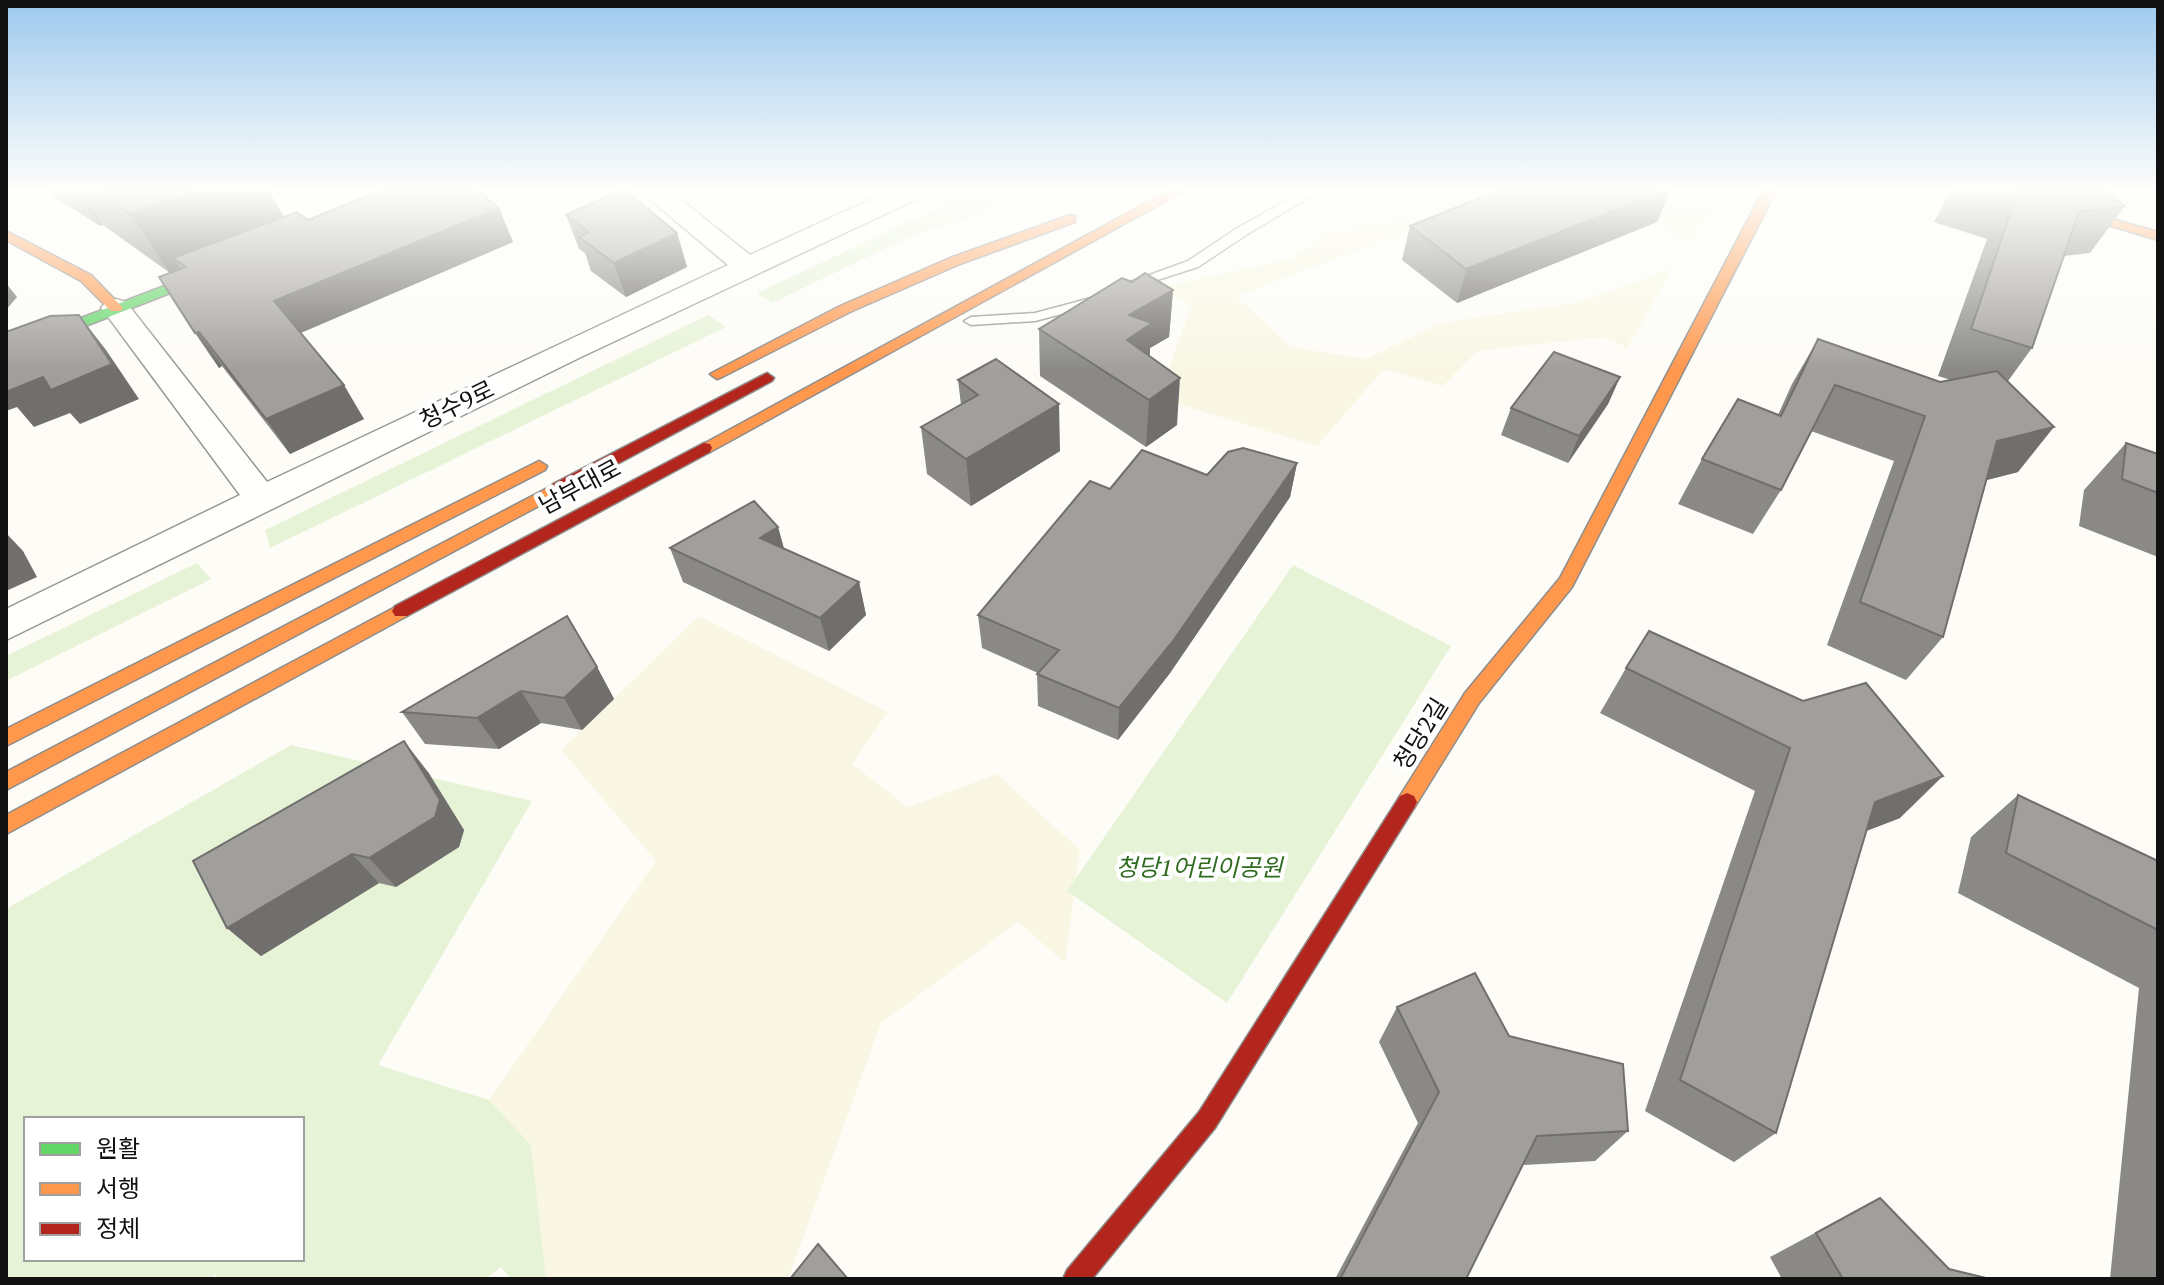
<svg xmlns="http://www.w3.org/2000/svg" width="2164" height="1285" font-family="'PT Serif','Noto Sans KR',serif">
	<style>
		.farmland { fill: #f9f7e4 }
		.green { fill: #e7f3d7; fill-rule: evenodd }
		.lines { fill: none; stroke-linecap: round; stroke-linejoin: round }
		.lane-casing { stroke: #979795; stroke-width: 3 }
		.street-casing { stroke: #979795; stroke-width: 3 }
		.fast-casing { stroke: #8e8d8b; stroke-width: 3 }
		.slow-casing { stroke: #8e8d8b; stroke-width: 3 }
		.jam-casing { stroke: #8e8d8b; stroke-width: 3 }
		.lane { fill: #fffffe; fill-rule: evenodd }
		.street { fill: #fffffe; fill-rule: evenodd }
		.fast { fill: #63d668; fill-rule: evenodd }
		.slow { fill: #ff974d; fill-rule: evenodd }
		.jam { fill: #b3261e; fill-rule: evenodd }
		.wall { fill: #8a8986 }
		.shaded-wall { fill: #716f6d }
		.building { fill: #a19f9c; stroke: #716f6d; stroke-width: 2 }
		.labels { text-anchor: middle; stroke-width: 8; stroke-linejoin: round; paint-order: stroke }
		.street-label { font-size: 24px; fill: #111; stroke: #fff }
		.park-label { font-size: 24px; font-style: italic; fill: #2f6b1f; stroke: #fff }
	</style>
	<rect width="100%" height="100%" fill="#fdfcf7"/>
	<g class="farmland">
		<polygon points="1420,191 1518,191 1236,296 1290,347 1366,359 1441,323 1580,302 1672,269 1627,348 1604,337 1477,351 1443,386 1384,369 1317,446 1158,398 1192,305 1159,288 1293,258 1325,233 1437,210"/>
		<polygon points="1616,191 1725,191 1688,245"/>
		<polygon points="699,616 888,712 852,764 908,807 997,774 1080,850 1065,963 1018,922 881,1023 788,1279 546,1279 531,1145 489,1100 656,861 561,750"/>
	</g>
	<g class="green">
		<polygon points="973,191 1026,191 972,217 917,233 772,303 757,293"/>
		<polygon points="708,315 726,327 270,548 265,530"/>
		<polygon points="197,563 211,579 6,681 6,656"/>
		<polygon points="1293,565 1451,646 1227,1003 1067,891"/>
		<path d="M291 745 532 801 378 1065 489 1100 531 1145 546 1279H511L501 1267 486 1279H218L216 1274 209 1279H6V909ZM26 1119H302V1259H26Z"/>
	</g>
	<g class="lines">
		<g class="lane-casing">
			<g id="lane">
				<polygon points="1304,191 1320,191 1249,233 1198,267 1129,289 1122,285 1188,261 1239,227"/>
				<polygon points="1091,298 1096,299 1096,305 1035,321 971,325 964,321 971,317 1035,313"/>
			</g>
		</g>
		<g class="street-casing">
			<polygon id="street" points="640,191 670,191 750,255 889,191 925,191 921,197 581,357 6,640 6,609 240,495 106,314 101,308 106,302 116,299 126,302 267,482 728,265"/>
		</g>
		<g class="fast-casing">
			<polygon id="fast" points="224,263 229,264 229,270 6,357 6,347"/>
		</g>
		<g class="slow-casing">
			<g id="slow">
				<polygon points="1168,191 1184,191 710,452 698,452 696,448"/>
				<polygon points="1763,191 1776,191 1572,587 1479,703 1414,808 1407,811 1400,808 1397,802 1400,796 1465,693 1560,578"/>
				<polygon points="1994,191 2015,191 2158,232 2158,240"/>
				<polygon points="1070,215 1075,216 1075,222 960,264 850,312 722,377 717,379 710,374 840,306 950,258"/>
				<polygon points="6,231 91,275 123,308 121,311 111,311 81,281 6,240"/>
				<polygon points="539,461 547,466 545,470 6,746 6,729"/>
				<polygon points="559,482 567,488 565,492 6,790 6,772"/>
				<polygon points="401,604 407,606 410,611 407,616 6,834 6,815"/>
			</g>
		</g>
		<g class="jam-casing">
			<g id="jam">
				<polygon points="767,373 774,378 772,381 565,492 559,494 551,488 553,484"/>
				<polygon points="704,443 710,444 712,448 710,452 407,616 395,616 392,611 395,606"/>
				<polygon points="1407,793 1414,796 1417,802 1414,808 1215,1128 1092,1279 1063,1279 1067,1270 1199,1112 1400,796"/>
			</g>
		</g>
		<use href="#lane" class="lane"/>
		<use href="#street" class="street"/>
		<use href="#fast" class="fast"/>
		<use href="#slow" class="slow"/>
		<use href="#jam" class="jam"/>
	</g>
	<g class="wall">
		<polygon points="49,191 269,191 284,217 308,220 499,208 513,242 301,333 364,419 290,454 222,366 219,368 170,273 103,225 100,226 52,195"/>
		<polygon points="1497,191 1670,191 1657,222 1457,303 1402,260 1410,226"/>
		<polygon points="1951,191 2106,191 2125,206 2090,253 2064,256 2032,348 2008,381 2018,472 1987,480 1943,637 1906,680 1827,645 1894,461 1811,431 1781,490 1753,534 1678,504 1702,459 1778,415 1792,384 1818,339 1940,382 1951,380 1938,376 1987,239 1934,222"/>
		<polygon points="566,215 677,233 687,267 626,297 591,271 585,253 579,249"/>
		<polygon points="1132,282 1173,290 1169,337 1150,348 1150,356 1177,425 1146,447 1040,376 1039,329"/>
		<polygon points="1620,377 1608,404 1568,463 1501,435 1511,408"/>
		<polygon points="958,380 1060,451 971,506 927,474 921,427 961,405"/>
		<polygon points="2126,443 2158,454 2158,557 2079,526 2084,490"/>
		<polygon points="1297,463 1290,497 1170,673 1118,740 1038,706 1037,674 1038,673 982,648 978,615 1110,489"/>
		<polygon points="778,527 784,548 859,582 866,615 829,651 683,582 670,548"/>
		<polygon points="1649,631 1900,818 1866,831 1776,1133 1734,1162 1645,1111 1755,791 1600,713 1626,668"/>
		<polygon points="597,667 614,699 582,730 541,723 499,749 425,744 402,712"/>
		<polygon points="428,772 464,830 459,847 396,887 379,883 261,956 227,928"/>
		<polygon points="2018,795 2158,861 2158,1279 2110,1279 2139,988 1958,893 1971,837"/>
		<polygon points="1397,1007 1509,1036 1628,1131 1595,1161 1523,1165 1466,1279 1335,1279 1418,1123 1379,1042"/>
		<polygon points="1880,1198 1949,1269 1990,1279 1782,1279 1770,1257"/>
	</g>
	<g class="shaded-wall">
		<polygon points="75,191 80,191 103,225 100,226"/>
		<polygon points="194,191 269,191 289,227 173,258 181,269 170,273 130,214"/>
		<polygon points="1663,191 1670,191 1657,222 1457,303 1466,269"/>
		<polygon points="499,208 513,242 295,335 274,301"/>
		<polygon points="677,233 687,267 626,297 614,263"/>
		<polygon points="6,283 17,297 6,310"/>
		<polygon points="1173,290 1169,337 1150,348 1149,370 1128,340 1129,315"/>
		<polygon points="79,315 106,350 139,399 80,424 70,413 34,427 17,407 6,411 6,392 43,377"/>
		<polygon points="199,332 222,366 219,368 195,333"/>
		<polygon points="1620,377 1608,404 1568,463 1579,436"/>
		<polygon points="1180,378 1177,425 1146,447 1149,400"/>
		<polygon points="344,385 364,419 290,454 266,419"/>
		<polygon points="1059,404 1060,451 971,506 966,459"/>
		<polygon points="2054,427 2018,472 1963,486 1997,441"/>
		<polygon points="1297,463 1290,497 1170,673 1118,740 1119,708"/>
		<polygon points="778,527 787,561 760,538"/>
		<polygon points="6,533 23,551 37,577 6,591"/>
		<polygon points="859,582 866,615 829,651 820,618"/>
		<polygon points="597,667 614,699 582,730 564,698"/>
		<polygon points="521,691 541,723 499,749 477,718"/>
		<polygon points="404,741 428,772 464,830 459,847 396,887 369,858"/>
		<polygon points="1943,776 1900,818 1835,843 1875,802"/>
		<polygon points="352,854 379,883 261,956 227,928"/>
	</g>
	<g class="building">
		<polygon points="98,191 194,191 130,214"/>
		<polygon points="379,191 478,191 499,208 274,301 344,385 266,419 199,332 195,333 159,277 186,267 173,258 297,212 308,220"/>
		<polygon points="618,191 626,191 677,233 614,263 579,237 589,232 566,215"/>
		<polygon points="1497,191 1663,191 1466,269 1410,226"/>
		<polygon points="2012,191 2106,191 2125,206 2079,212 2032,348 1971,329 2017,193"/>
		<polygon points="1145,273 1173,290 1129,315 1152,323 1127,340 1180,378 1149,400 1039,329 1122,278 1132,282"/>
		<polygon points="79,315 112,364 51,390 43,377 6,392 6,332 50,316"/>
		<polygon points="1818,339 1940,382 1997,371 2054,427 1997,441 1943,637 1860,602 1925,416 1835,385 1781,490 1702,459 1738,399 1781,416"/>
		<polygon points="1554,352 1620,377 1579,436 1511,408"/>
		<polygon points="996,359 1059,404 966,459 921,427 978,395 958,380"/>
		<polygon points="2126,443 2158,454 2158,493 2122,479"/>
		<polygon points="1243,448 1297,463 1173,641 1119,708 1037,674 1059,650 978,615 1090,481 1110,489 1142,450 1207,475 1228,452"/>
		<polygon points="754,501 778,527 760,538 859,582 820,618 670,548"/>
		<polygon points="567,616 597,667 564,698 521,691 477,718 402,712"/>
		<polygon points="1649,631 1803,701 1866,683 1943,776 1875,802 1776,1133 1680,1080 1790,748 1626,668"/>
		<polygon points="404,741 440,800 435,817 369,858 352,854 227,928 193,861"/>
		<polygon points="2018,795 2158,861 2158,930 2006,853"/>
		<polygon points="1475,973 1509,1036 1623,1064 1628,1131 1537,1136 1466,1279 1340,1279 1439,1092 1397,1007"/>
		<polygon points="1880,1198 1949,1269 1990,1279 1843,1279 1816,1233"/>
		<polygon points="818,1244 848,1279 790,1279"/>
	</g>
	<linearGradient id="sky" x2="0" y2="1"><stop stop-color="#9dc9ee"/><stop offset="0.51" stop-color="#fefefb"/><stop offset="1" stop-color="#fefefb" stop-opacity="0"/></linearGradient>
	<rect width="2164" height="371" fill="url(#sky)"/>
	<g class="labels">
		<g class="street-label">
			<text transform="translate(457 405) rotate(-26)" y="8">청수9로</text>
			<text transform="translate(580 487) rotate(-28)" y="8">남부대로</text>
			<text transform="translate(1421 734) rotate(-58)" y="8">청당2길</text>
		</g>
		<g class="park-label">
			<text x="1199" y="876">청당1어린이공원</text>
		</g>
	</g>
	<rect width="2164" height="1285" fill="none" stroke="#111111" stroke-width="16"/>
	<rect x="24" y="1117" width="280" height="144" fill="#ffffff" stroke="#a0a0a0" stroke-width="2"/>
	<rect x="40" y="1143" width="40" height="12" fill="#63d668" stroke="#a0a0a0" stroke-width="2"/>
	<text x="96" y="1157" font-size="24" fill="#111111">원활</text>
	<rect x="40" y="1183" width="40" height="12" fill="#ff974d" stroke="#a0a0a0" stroke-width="2"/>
	<text x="96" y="1197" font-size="24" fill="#111111">서행</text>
	<rect x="40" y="1223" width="40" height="12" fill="#b3261e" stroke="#a0a0a0" stroke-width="2"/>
	<text x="96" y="1237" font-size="24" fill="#111111">정체</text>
</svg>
